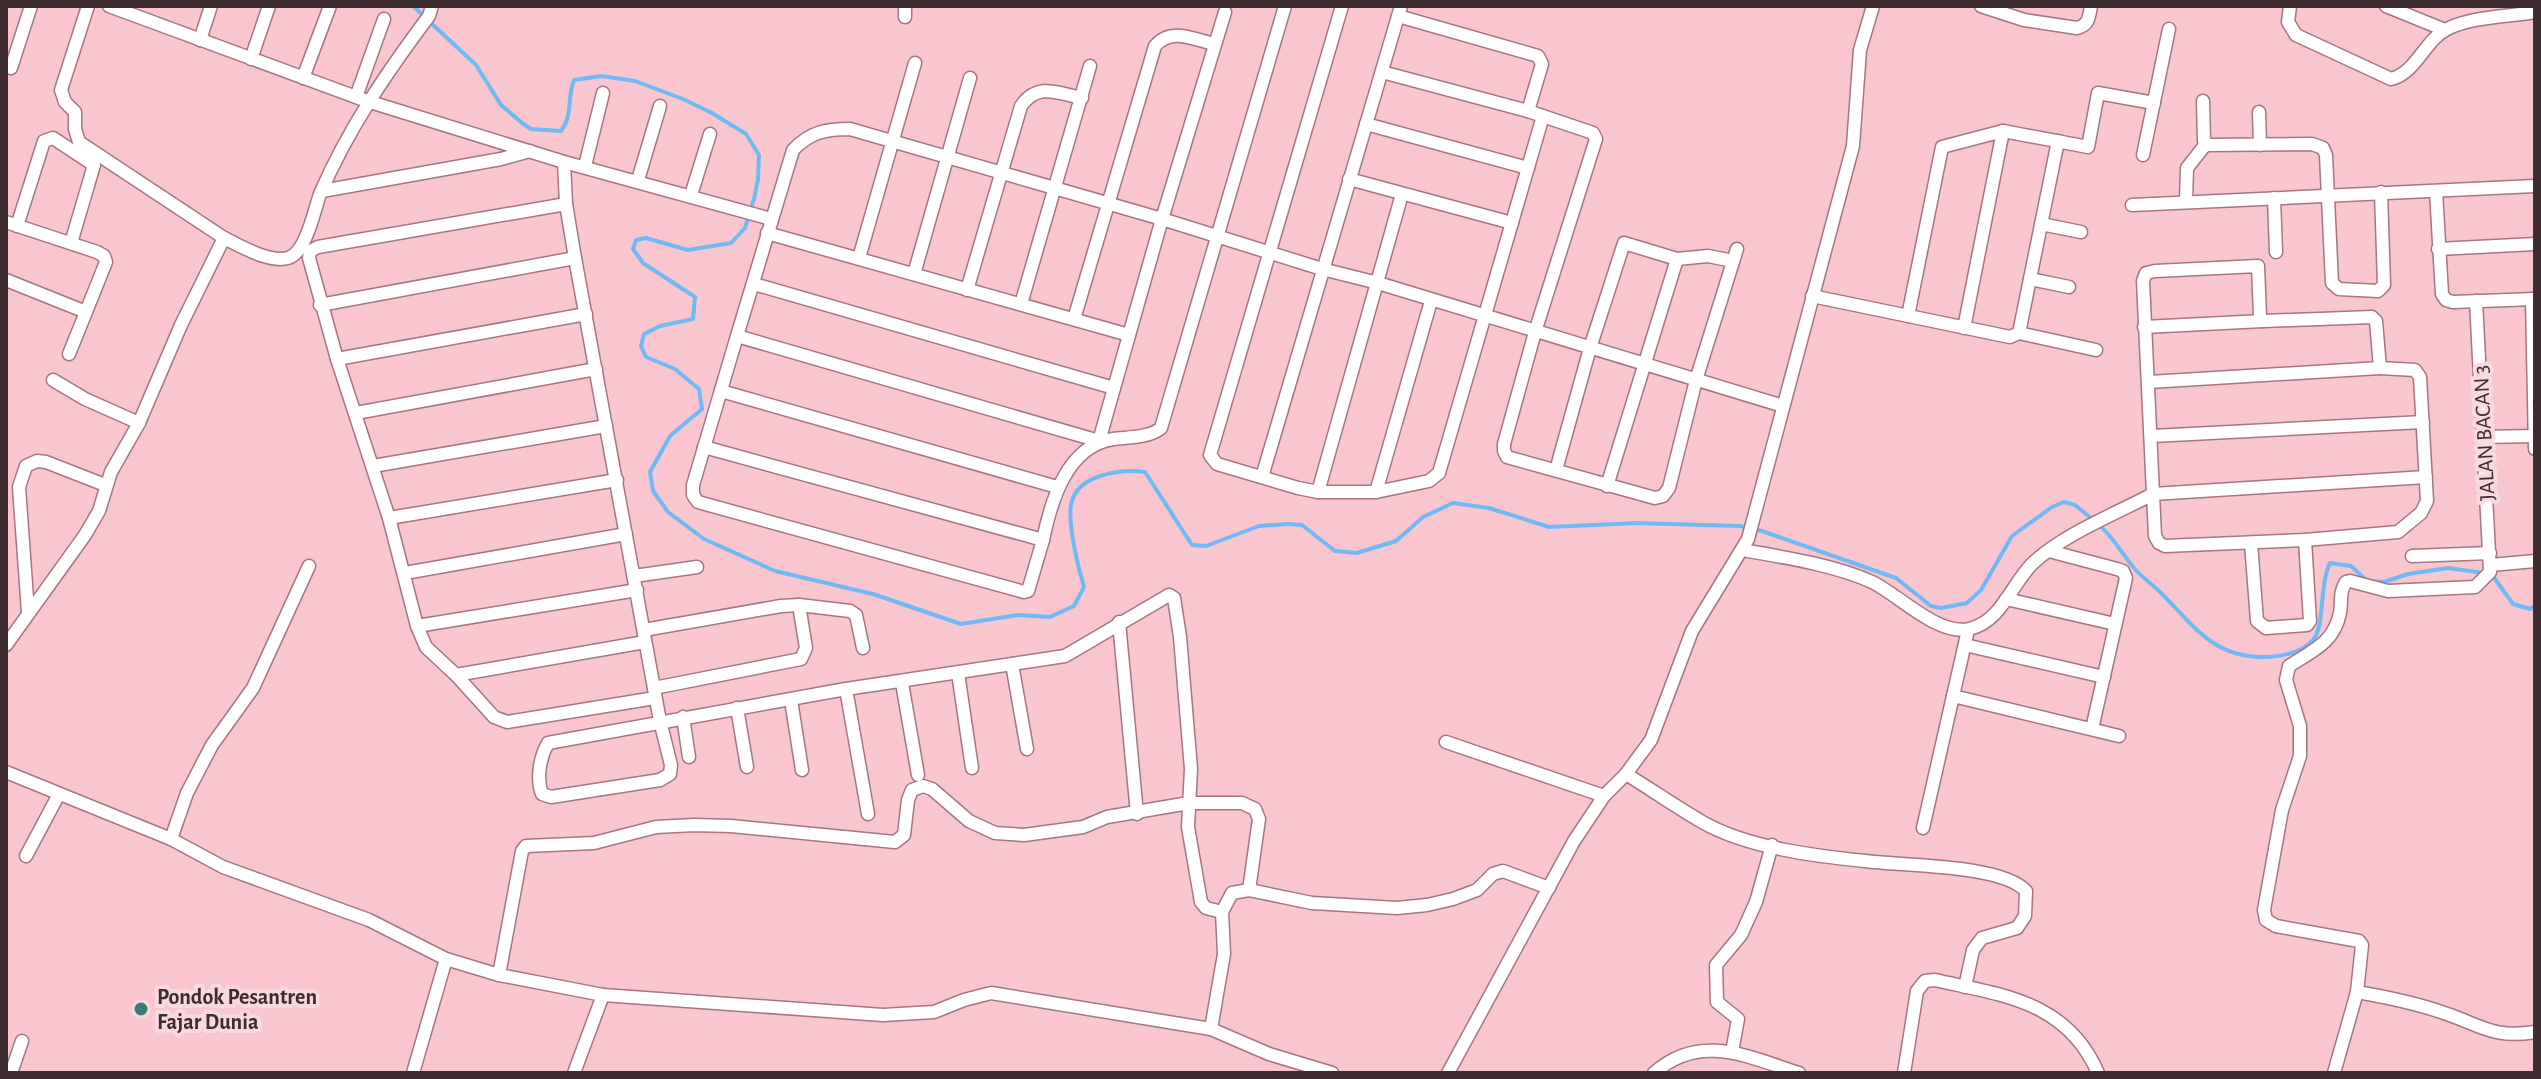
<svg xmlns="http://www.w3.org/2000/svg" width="2541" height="1079" font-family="'Alegreya Sans',sans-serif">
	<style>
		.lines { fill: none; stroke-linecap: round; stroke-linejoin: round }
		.stream { stroke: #6fb9f4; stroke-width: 4 }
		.minor-casing { stroke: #a47680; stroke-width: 15 }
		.minor { stroke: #fff; stroke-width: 12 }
		.poi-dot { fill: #367c73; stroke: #f8d9df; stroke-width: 3 }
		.labels { text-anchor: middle; stroke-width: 8; stroke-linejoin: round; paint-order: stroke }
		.street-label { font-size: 22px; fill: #3f2c30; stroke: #f8d9df }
		.poi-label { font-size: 22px; font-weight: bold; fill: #3f2c30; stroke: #f8d9df; text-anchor: start }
	</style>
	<rect width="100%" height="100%" fill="#f9c6d0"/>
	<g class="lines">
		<g class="stream">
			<path d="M413 6 476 65 501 105 522 123 531 129 561 131C573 116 567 97 574 80L602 76 635 81 683 99 712 113 746 134 759 155 758 179 754 199 745 228 731 243 688 250 646 238 636 240 633 249 643 263 695 297 693 319 660 326 644 334 641 346 646 357 675 369 699 389 702 409 670 436 650 472 653 491 668 512 704 539 775 571 873 594 961 624 1018 615 1050 617 1074 606 1084 587C1078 567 1068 526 1071 505 1076 474 1121 469 1145 472L1192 545 1206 546 1259 526 1288 524 1302 525 1335 551 1357 553 1396 541 1423 517 1453 503 1489 508 1549 527 1637 523 1740 526 1762 531 1896 578 1931 606 1941 608 1967 603 1981 590 2012 536 2052 507 2064 502 2075 505 2092 519"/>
			<path d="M2099 525C2112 536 2120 550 2130 563 2138 575 2151 583 2161 593 2195 627 2214 659 2268 657 2283 656 2302 653 2313 640 2325 627 2319 585 2330 563L2351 566 2367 581 2384 582 2408 574 2448 568 2483 573 2495 579 2513 604 2530 609 2535 606"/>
		</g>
		<g class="minor-casing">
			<g id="minor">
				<polyline points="88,6 61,90 65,102 75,112 75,129 79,142 224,238"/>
				<polyline points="109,6 367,101 564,162 771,219"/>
				<polyline points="1342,6 1210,455 1217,464 1298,488 1318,492 1376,492 1431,301"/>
				<path d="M1981 6 2024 20 2077 28C2089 25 2089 17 2091 6"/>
				<path d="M2290 6 2288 22 2296 35 2391 79C2416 73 2425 40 2447 29 2474 16 2507 17 2535 12"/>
				<polyline points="2386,6 2445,30"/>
				<path d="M1225 12 1162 219 1099 441 737 336 793 150C810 132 826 129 850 129L1162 219 1322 269 1378 283 1783 406"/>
				<polyline points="1398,16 1538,56 1542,64 1528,111 1593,133 1596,139 1535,332 1504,444 1504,451 1507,457 1655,498 1663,496 1669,488 1696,380 1737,249"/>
				<polyline points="905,17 905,6"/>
				<polyline points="200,40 211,6"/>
				<polyline points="251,59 269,6"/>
				<polyline points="11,68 31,6"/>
				<polyline points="1382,72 1528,111"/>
				<polyline points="303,78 330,6"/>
				<polyline points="356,97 384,19"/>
				<polyline points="2203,101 2204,141 2209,145 2312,144 2323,148 2326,155 2332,283 2339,289 2378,291 2384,285 2381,192"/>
				<polyline points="2259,112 2260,145"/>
				<polyline points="1366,124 1528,168"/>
				<polyline points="2143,155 2169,29"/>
				<path d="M564 162 566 204 575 258 660 721 671 765 670 774 660 780 551 797 542 794C536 778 540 757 548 743L846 689 1065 656 1169 595 1174 598 1180 637 1191 769 1188 827 1201 902 1206 908 1222 912"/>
				<polyline points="585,166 603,93"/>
				<polyline points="1349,179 1512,223"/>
				<polyline points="638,180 660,106"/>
				<polyline points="322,191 501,159 530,151"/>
				<polyline points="2436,191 2442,294 2446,300 2453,302 2535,299"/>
				<polyline points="691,195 710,134"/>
				<polyline points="2274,198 2276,252"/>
				<polyline points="2186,201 2187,168 2206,144"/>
				<polyline points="566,204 318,247 310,251 309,258 337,359 389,518 417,626 426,647 456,675 494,717 507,722 655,698"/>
				<polyline points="2132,205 2535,186"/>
				<polyline points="6,222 97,252 104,256 106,262 86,312 6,280"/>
				<polyline points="2041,224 2081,232"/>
				<polyline points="17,226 44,141 53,138 94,165 71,243"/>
				<polyline points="767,233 1129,335"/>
				<polyline points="2438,249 2535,244"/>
				<polyline points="859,258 915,63"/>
				<polyline points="914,274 970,78"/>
				<polyline points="2030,279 2069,287"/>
				<polyline points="754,284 1114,388"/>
				<path d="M967 290 1021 106C1038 82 1057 93 1082 98"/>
				<polyline points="1812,296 2010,337 2019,333 2058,141"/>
				<polyline points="2532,299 2535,449"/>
				<polyline points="1021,304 1090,66"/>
				<polyline points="320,305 575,258"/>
				<polyline points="1908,316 1942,147 2003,131 2088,147 2098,93 2154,103"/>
				<path d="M1074 319 1155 46C1171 27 1193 39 1214 44"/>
				<polyline points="2144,327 2263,321"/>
				<polyline points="1964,328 2003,131"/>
				<polyline points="2019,333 2096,350"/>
				<polyline points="737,336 693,485 693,495 698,502 1024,592 1028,591 1043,540"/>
				<polyline points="69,354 86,312"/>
				<polyline points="337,359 586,314"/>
				<polyline points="53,380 85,399 139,423"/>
				<polyline points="2149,382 2380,368"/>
				<polyline points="721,391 1057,487"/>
				<polyline points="356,413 596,369"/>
				<polyline points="2152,436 2423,422"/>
				<polyline points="2482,437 2535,436"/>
				<path d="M704 447 1043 540C1051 501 1067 446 1113 439 1128 437 1149 438 1161 428L1285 6"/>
				<polyline points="373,466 606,426"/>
				<polyline points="1556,470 1590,348 1624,243 1677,259 1708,256 1733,261"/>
				<polyline points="1262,477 1401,6"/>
				<polyline points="1607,486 1677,259"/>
				<polyline points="1318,492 1402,194"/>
				<polyline points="1376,492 1429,481 1439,473 1543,116"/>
				<polyline points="389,518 617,480"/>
				<polyline points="2251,543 2257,621 2266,628 2307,625 2310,621 2305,540"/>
				<path d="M1742 550C1783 557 1835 565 1872 582 1899 595 1938 636 1969 629 2001 622 2011 585 2032 564 2062 535 2115 514 2153 494L2143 281 2146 273 2155 271 2258 266 2260 317 2263 321 2372 317 2376 321 2380 368 2415 370 2420 377 2427 501 2421 513 2398 532 2305 540 2165 546 2159 543 2155 536 2153 494 2426 477"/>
				<polyline points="2049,551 2117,569 2123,571 2126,578 2092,729"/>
				<polyline points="2412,556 2490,553"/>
				<polyline points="2491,565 2535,561"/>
				<polyline points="405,573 626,534"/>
				<polyline points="634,576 697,567"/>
				<polyline points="2006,599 2115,624"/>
				<polyline points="28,612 19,487 26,466 37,461 46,462 105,485"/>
				<polyline points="1119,622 1137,814"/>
				<polyline points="417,626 637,590"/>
				<polyline points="644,630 781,606 799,605 850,611 856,615 863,648"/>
				<path d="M6 645 85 535 99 511 111 472 139 423 181 325 224 238C241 246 268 263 288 258 306 253 314 211 320 194 348 129 387 72 429 16L432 6"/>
				<polyline points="1965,645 2104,677"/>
				<polyline points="1012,664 1027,749"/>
				<polyline points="958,673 972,768"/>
				<polyline points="456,675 645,642"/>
				<polyline points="902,683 918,775"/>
				<polyline points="654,688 801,659 806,648 799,605"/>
				<polyline points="846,689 868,814"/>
				<polyline points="1953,696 2119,736"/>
				<polyline points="791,700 802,770"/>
				<polyline points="737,708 747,767"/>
				<polyline points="683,717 689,757"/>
				<polyline points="1446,742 1604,796"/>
				<polyline points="6,772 171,839 223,867 369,920 446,959 499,975 603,995 883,1015 934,1012 964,1000 991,993 1211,1029 1269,1054 1332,1073"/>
				<path d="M1626 774C1652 790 1678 808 1704 823 1749 848 1815 856 1865 861 1903 866 2001 864 2026 891L2025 916 2017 928 1982 938 1973 950 1965 987"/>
				<polyline points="1923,828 1968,630"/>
				<polyline points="171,839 187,793 212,745 253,688 309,566"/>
				<polyline points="26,856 59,794"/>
				<polyline points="499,975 522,851 526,846 594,843 656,827 694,825 731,826 895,842 904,835 908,800 912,790 923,786 932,789 969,821 995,833 1024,835 1083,827 1107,817 1189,803 1242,803 1255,809 1259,819 1249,890"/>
				<path d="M2357 992C2386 997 2416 1003 2444 1013 2481 1025 2493 1039 2535 1032"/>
				<polyline points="1211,1029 1224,954 1222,912 1232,893 1249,890 1312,903 1397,908 1427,905 1453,899 1477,890 1493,874 1503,871 1549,888"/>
				<polyline points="1732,1052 1738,1019 1717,1002 1716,965 1741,935 1756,902 1772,845"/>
				<polyline points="11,1073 22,1041"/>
				<polyline points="413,1073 446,959"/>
				<polyline points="574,1073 603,995"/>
				<polyline points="1448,1073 1574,841 1604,796 1626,774 1651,740 1692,631 1748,539 1853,146 1860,50 1873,6"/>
				<path d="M1654 1073C1700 1032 1748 1057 1799 1073"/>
				<path d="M1904 1073 1917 991 1925 981 1935 980C2002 995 2067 1001 2098 1073"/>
				<path d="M2334 1073 2357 992 2362 945 2359 941 2276 926 2266 920 2264 910 2282 810 2300 756V726L2286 680 2289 666C2312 651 2334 643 2340 613 2342 601 2339 592 2346 582L2350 581 2388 591 2475 587 2490 572 2476 301"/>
			</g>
		</g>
		<use href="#minor" class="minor"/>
	</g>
	<circle class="poi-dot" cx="141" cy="1009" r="8"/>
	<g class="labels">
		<g class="street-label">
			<text transform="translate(2483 433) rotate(-93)" y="8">JALAN BACAN 3</text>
		</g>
		<g class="poi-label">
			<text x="157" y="1004">Pondok Pesantren<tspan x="157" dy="25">Fajar Dunia</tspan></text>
		</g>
	</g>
	<rect width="2541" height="1079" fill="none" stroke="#3f2c30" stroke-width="16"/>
</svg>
